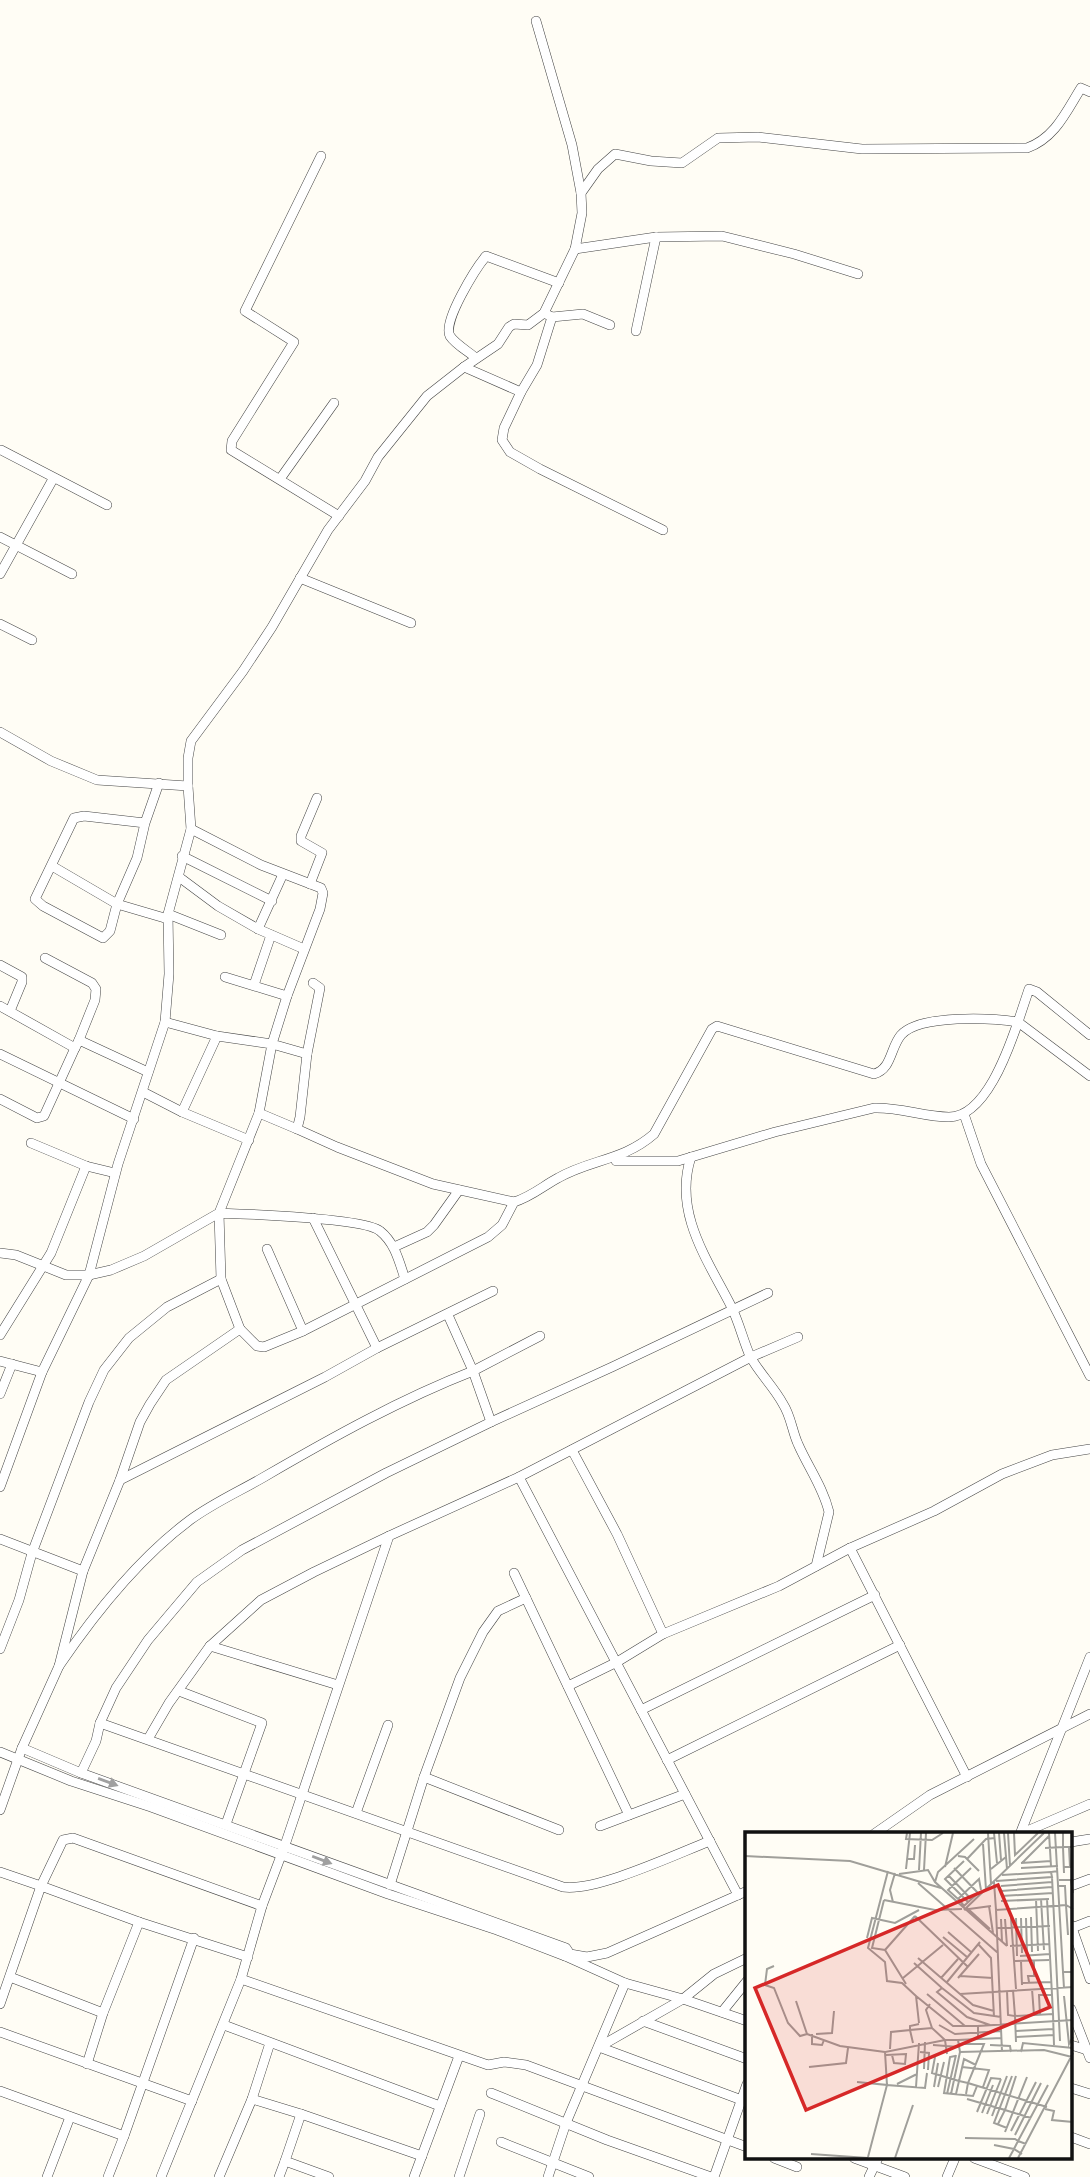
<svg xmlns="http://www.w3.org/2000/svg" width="1090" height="2177" font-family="Georgia,serif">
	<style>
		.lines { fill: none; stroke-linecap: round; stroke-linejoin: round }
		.street-casing { stroke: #444; stroke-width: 10 }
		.street { stroke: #fff; stroke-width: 9 }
		.oneway { fill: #a0a0a0 }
		.inset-road { fill: none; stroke: #a09f9a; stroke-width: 2 }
		.view { fill: #d62828; fill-opacity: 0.15; stroke: #d62828; stroke-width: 3.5 }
		.inset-edge { fill: none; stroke: #111; stroke-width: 3.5 }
	</style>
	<rect width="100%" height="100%" fill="#fffdf5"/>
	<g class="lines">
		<g class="street-casing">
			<g id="street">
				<polyline points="536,21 572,145 581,193"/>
				<polyline points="321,156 245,311 294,342 232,441 231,450 339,516"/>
				<path d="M858 274 794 254 722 236 656 237 575 249 582 213 581 193 598 169 615 154 651 161 682 163 718 138 758 137 862 149 1027 148C1055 138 1066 112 1081 88L1090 92"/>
				<polyline points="544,313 552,317 537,365 521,392 504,428 502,440 510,452 540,469 663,530"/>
				<polyline points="552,317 583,314 610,325"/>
				<polyline points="636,331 656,237"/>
				<path d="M476 358C469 352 455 344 450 336 442 322 476 268 486 256L559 283"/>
				<polyline points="464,367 521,392"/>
				<polyline points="1,450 107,505"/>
				<polyline points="280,479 334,403"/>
				<polyline points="0,537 72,574"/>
				<polyline points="0,574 53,479"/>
				<polyline points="300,578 411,623"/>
				<polyline points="0,624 32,640"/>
				<polyline points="0,732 51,761 97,780 188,786 191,829 168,914 169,974 165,1022 118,1164 89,1275 42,1372 0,1361"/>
				<polyline points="188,786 188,758 191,741 243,671 272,627 328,530 365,481 378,457 427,396 464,367 498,344 509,327 514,324 528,325 544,313 575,249"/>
				<polyline points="145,823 84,816 74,818 35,899 43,906 103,938 110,931 117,904 137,858 145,823 159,783"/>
				<polyline points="191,829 261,865 321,888 323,893 320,909 287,996 272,1044 307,1054 300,1117 297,1129 259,1113"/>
				<polyline points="182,856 272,901"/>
				<polyline points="52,866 117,904 168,919"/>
				<polyline points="179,877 218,906 258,929 304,949"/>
				<polyline points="310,884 322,853 301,841 301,836 317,798"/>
				<polyline points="168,914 221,935"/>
				<polyline points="258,929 283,874"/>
				<polyline points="45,958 92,983 96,989 95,1000 79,1040"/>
				<polyline points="0,965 22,977 22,982 10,1011"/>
				<polyline points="225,977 287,996"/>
				<polyline points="254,985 271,935"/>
				<polyline points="0,1006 75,1048 79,1040 148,1072"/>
				<polyline points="0,1054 134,1119"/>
				<polyline points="307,1054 320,988 313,983"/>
				<polyline points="143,1092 182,1112 249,1140"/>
				<polyline points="0,1099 37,1118 44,1116 75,1048"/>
				<polyline points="182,1112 217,1036"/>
				<polyline points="964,1114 981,1164 1090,1376"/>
				<path d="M297 1129 337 1147 433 1184 514 1202C531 1197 543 1186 558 1178 591 1159 623 1161 654 1134L712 1029 717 1026 874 1074C892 1069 890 1048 901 1035 920 1014 992 1018 1018 1022L1029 989 1037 992 1090 1035"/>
				<polyline points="31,1143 86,1166 115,1173"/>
				<path d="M691 1157C673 1212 707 1259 731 1306 739 1322 743 1340 750 1356 759 1373 774 1387 783 1404 791 1416 792 1431 798 1444 808 1467 823 1487 829 1512L816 1566"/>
				<path d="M616 1161H678L775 1132 874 1108C900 1107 924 1117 949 1117 985 1117 1008 1051 1018 1022L1090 1076"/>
				<polyline points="313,1218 377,1348"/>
				<polyline points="394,1247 427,1232 434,1225 459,1190"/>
				<polyline points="267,1249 303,1331"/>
				<polyline points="0,1253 16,1255 66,1275 89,1275 111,1270 144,1256 219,1213 259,1113 272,1044 217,1036 165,1022"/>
				<polyline points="448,1315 473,1371 540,1336"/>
				<path d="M240 1329 221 1279 219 1213C245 1214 365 1218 380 1231 395 1243 399 1261 405 1279"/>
				<polyline points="0,1335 51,1253 86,1166"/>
				<polyline points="0,1394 12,1364"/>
				<polyline points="491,1422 612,1367 768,1293"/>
				<polyline points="572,1450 617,1534 663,1634"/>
				<polyline points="519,1477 738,1895"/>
				<polyline points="120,1480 325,1377 377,1348 493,1291"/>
				<polyline points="0,1487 42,1372"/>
				<polyline points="0,1539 83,1571 59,1666 22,1748 0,1810"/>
				<polyline points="850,1548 967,1777"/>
				<polyline points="83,1571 120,1480 140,1422 150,1404 166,1380 240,1329 257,1346 264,1347 303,1331 488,1237 502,1225 514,1202"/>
				<polyline points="514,1573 629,1815"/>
				<polyline points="210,1646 338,1685"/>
				<polyline points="0,1649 19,1600 32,1553 89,1402 104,1370 129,1338 167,1307 221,1279"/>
				<path d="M59 1666C95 1613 139 1558 190 1520 213 1503 240 1491 264 1477 331 1438 401 1399 473 1371L491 1422 386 1473 242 1550 197 1582 148 1640 116 1688 100 1723 96 1741 81 1773"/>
				<polyline points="568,1686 617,1662 663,1634 779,1586 850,1548 934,1511 1002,1474 1052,1455 1090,1449"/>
				<polyline points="179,1691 262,1723 226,1824"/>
				<polyline points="641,1710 875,1595"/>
				<path d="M100 1723 563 1887C596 1892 676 1854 710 1841"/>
				<polyline points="148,1739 169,1703 210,1646 261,1600 314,1572 389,1536"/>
				<polyline points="22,1748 81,1773 566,1948 568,1951 565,1956"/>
				<polyline points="0,1752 71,1781 151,1807 388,1894 497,1930 565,1956 625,1983 683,1999 747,2021"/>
				<polyline points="667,1760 900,1645"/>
				<polyline points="424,1777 559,1830"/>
				<polyline points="356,1813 388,1725"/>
				<polyline points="600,1826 685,1794"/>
				<polyline points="874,1834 930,1795 1090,1714"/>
				<polyline points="1020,1834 1090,1657"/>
				<polyline points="1020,1834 1090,1804"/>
				<polyline points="1071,1842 1090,1839"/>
				<polyline points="0,1872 41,1886 63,1840 73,1838 262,1906"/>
				<polyline points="390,1885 424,1777 460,1678 483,1632 498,1611 526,1598"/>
				<polyline points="1071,1886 1090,1879"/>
				<polyline points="1071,1925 1090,1979"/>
				<polyline points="1072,1928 1090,1921"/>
				<polyline points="570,1954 587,1957 607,1953 747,1891"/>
				<polyline points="10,1977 103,2013"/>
				<polyline points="241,1979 488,2065 504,2062 526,2065 747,2147"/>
				<polyline points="0,2004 41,1886 139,1922 248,1957"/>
				<polyline points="1071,2009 1090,2058"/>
				<polyline points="722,2012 747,1981"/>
				<polyline points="643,2021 747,2059"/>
				<polyline points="224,2025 440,2106"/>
				<polyline points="0,2032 192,2101"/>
				<polyline points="1071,2045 1087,2050"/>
				<polyline points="599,2047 683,1999 714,1974 747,1958"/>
				<polyline points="599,2047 747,2102"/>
				<polyline points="87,2064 103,2013 139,1922"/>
				<polyline points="1071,2088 1090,2094"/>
				<polyline points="0,2091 124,2136 108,2177"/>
				<polyline points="491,2093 607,2140 711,2177"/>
				<polyline points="252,2099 301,2114 285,2161 329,2177"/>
				<polyline points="301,2114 422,2156"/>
				<polyline points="124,2136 194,1938"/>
				<polyline points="1071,2137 1090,2144"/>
				<polyline points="501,2142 589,2177"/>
				<polyline points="774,2158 797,2167"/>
				<polyline points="854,2158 905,2177"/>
				<polyline points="974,2158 1025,2177"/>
				<polyline points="47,2177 70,2117"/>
				<polyline points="161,2177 241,1979 262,1906 285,1845 389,1536 519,1477 751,1357 798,1337"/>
				<polyline points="219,2177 252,2099 270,2043"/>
				<polyline points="279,2177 285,2161"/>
				<polyline points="414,2177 459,2056"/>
				<polyline points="459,2177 480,2114"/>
				<polyline points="548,2177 566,2123 625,1983"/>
				<polyline points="714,2177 747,2084"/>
				<polyline points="869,2177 878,2158"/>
				<polyline points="947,2177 955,2158"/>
			</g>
		</g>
		<use href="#street" class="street"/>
	</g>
	<defs><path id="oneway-solid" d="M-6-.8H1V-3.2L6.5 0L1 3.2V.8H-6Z" transform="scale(1.75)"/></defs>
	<g class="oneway">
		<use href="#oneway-solid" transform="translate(108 1782) rotate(20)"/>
		<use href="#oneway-solid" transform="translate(322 1860) rotate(21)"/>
	</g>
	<g transform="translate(745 1832)">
		<rect width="327" height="327" fill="#fffdf5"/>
		<path class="inset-road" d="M162 1 161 7 187 8 198 1M243 1 246 52M249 1 252 31M254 1 256 28M259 1 261 25M263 1 265 34M269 1 270 23 293 1M304 1 306 34M310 1 318 140M238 12 241 58M300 16 318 15V1M0 24 105 29 196 56M213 24 220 25 234 39M162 27H169L170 13M222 27 241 7 250 6M219 29 200 47 223 70M276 31 306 29M277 31 304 4M200 35 208 1M319 35H325L324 15M209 36 233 61M226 36 203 58 213 67 234 47 236 58M276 36 313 34M161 37 165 1M246 37 261 25 262 37M174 38 176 1M179 38 181 1M143 39 123 116 140 130 142 149 157 151 171 164 174 191M319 41 318 15H328M154 42 183 38 190 50 262 114M257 43 306 40M204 44 226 67M307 45 315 209M314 48H326L328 61M251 49 307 45 306 40 313 39M190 50 193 40 229 7M249 50 251 78 321 73 320 54H314M173 51 253 121M256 54 307 50M256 59 307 55M256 64 308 61M214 67 219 74 233 61M291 67 293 119M296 67 299 118M302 67 308 182M139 68 127 116 140 118 161 152M139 68 190 78 217 77M256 69 304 67M148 70 145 58 150 41M244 74 248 101M222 76 245 97M224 77 246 74M219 78 299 1M251 78 257 220M170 84 223 135M286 85 287 120M266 86 271 157M271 86 272 124M276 86 277 121M281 86 282 121M256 87 257 110M260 87 262 114M252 96 305 94M203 100 226 120M323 103 321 73 328 77M198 105 222 125M122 106 127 86 150 91 174 78M233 112 246 126 249 185M265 114 305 112M140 118 170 84M275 124 305 122M173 126 215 162 328 155M269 129 304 128M276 129 277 153M169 131 197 156M29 134 22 137 20 153 29 156 43 191 55 204 62 202 51 169M215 144 248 146M158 146 198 113M196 146 213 127M213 146 234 122M202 150 235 110M284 150 283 144H289V128M277 151 306 150M319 156 318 140H328M287 157 289 183M268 158 270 184 308 182 309 213M262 159 263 183 270 184 271 210M182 162 220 194M215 162 228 173 249 179M171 164 208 194H233M319 164 324 212 328 205M185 172 181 178 187 196M295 183 294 163H306M194 193 210 202 257 199M245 193 222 185 192 160 197 156 229 181 256 185M271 199 308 197M62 202 95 214 140 220M67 202V212L77 213 79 208M71 202 87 201 89 179M271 205 309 203M234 207 257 206M213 208 233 207V194L328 188M168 211 165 198 187 196 200 208 202 222M213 212H239L223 251 302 275M188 213 214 215M245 213 265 214 266 220M145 217 146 200 165 198V194L174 192M175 220 184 221 183 238M276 220 278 211 328 216M141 223 161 222 160 232 149 231 147 223M210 224 205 225 199 261 228 264 232 254M190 225 187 241 214 249 211 262M64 235 101 231 103 216M217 235 244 238 238 255M179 237 180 210M182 241 180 256 142 253 140 220 200 208H213L215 220 299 218 327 225M271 244 260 278 286 286M112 250 142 253 123 325M152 252 172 242M171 255 174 211M189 255 193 231M193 255 199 230M202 262 211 223M206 262 215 220M221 262 223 251 214 249 219 227 231 233M222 267 260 278 253 292M300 277 309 279 307 288 328 290M232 280 246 246 256 247M237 281 248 253M242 282 256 247M247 284 262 244M262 296 249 291 267 244M266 299 291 250M260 300 282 245M270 303 296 251M220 306 270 307 273 309 269 317 277 322M281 312 273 309 303 253M249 313 269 317 264 326M66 322 123 326M150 326 168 273M273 326 328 221"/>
		<path class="view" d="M253 53 305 175 61 278 10 156Z"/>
		<rect width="327" height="327" class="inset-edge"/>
	</g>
</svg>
